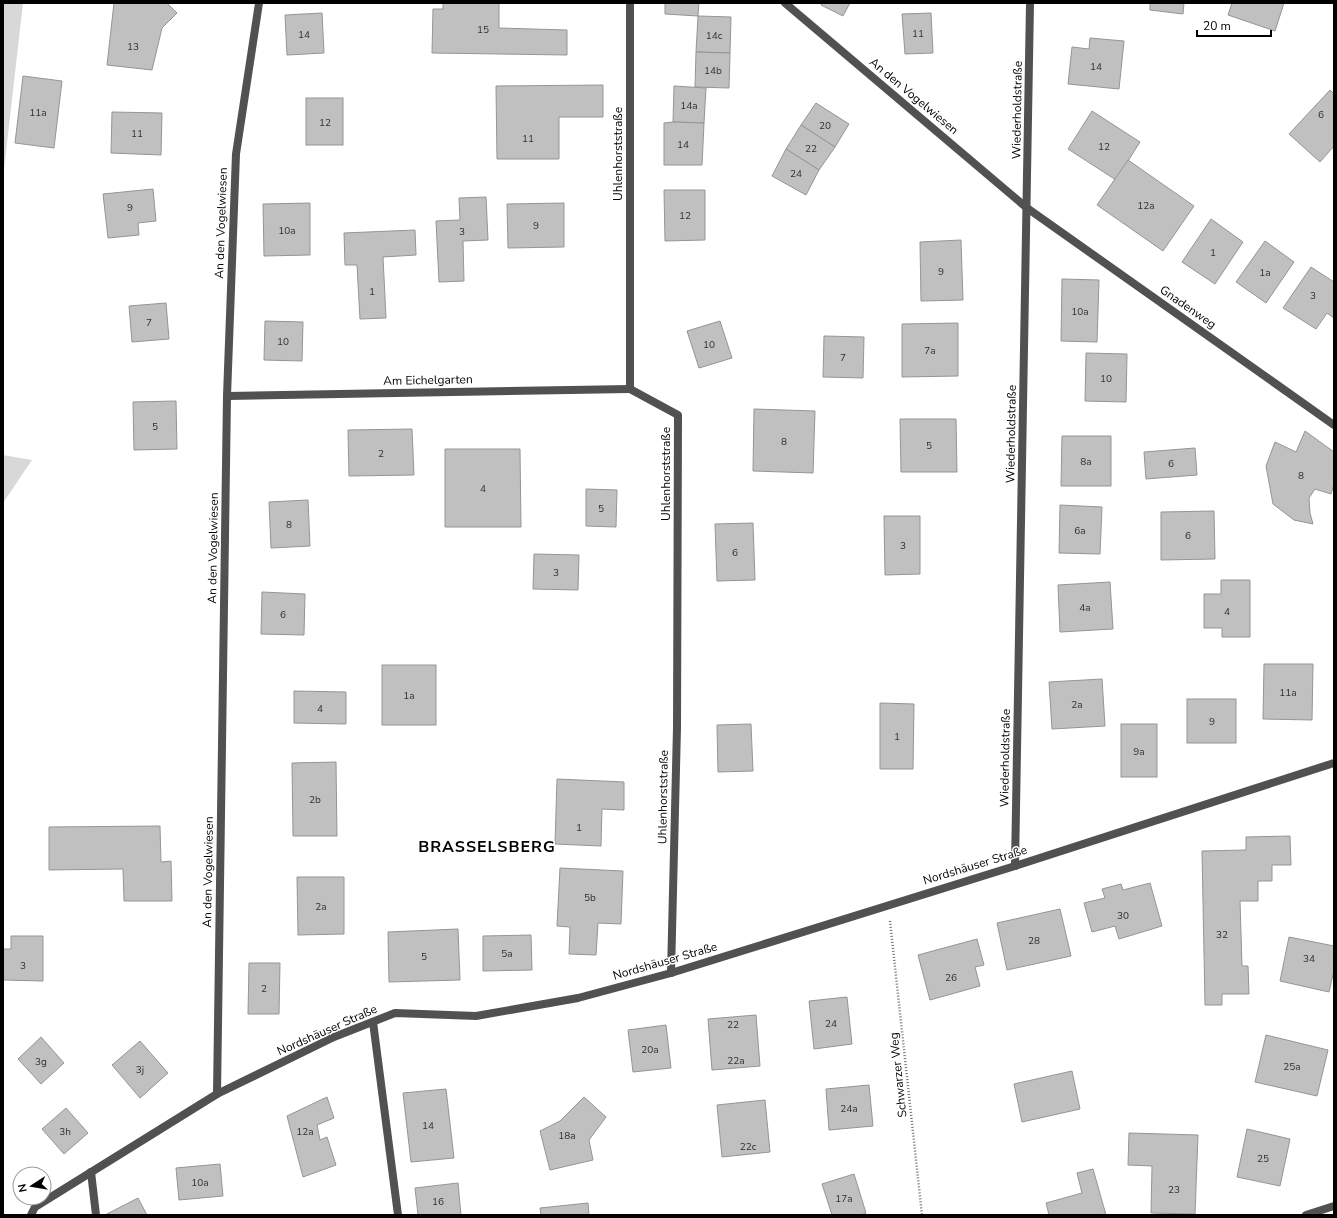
<svg xmlns="http://www.w3.org/2000/svg" width="1337" height="1218" font-family="'Nunito Sans',sans-serif">
	<style>
		.green { fill: #d8d8d8 }
		.building { fill: #c0c0c0; stroke: #959595 }
		.lines { fill: none; stroke-linecap: round; stroke-linejoin: round }
		.path { stroke: #737373; stroke-width: 2.5; stroke-dasharray: 1 2; stroke-linecap: butt }
		.service { stroke: #515151; stroke-width: 8 }
		.minor { stroke: #515151; stroke-width: 8 }
		.labels { text-anchor: middle; stroke-width: 3; stroke-linejoin: round; paint-order: stroke }
		.number-label { font-size: 10px; fill: #303030 }
		.street-label { font-size: 12px; fill: #000; stroke: #fff }
		.district-label { font-size: 16px; font-weight: bold; letter-spacing: 1px; fill: #000; stroke: #fff }
	</style>
	<rect width="100%" height="100%" fill="#fff"/>
	<g class="green">
		<polygon points="3,3 23,3 3,178"/>
		<polygon points="3,455 32,460 3,503"/>
	</g>
	<g class="building">
		<polygon points="114,3 167,3 177,13 162,28 152,70 107,65"/>
		<polygon points="443,3 499,3 499,28 567,30 567,55 432,53 433,9 443,9"/>
		<polygon points="665,3 699,3 698,16 665,14"/>
		<polygon points="822,3 850,3 843,16 821,5"/>
		<polygon points="1150,3 1184,3 1183,14 1150,10"/>
		<polygon points="1232,3 1284,3 1275,31 1228,15"/>
		<polygon points="322,13 324,53 287,55 285,15"/>
		<polygon points="931,13 933,53 905,54 902,14"/>
		<polygon points="698,16 731,17 730,53 696,52"/>
		<polygon points="1090,38 1124,41 1119,89 1068,84 1072,47 1089,49"/>
		<polygon points="696,52 730,53 729,88 695,87"/>
		<polygon points="23,76 62,81 54,148 15,143"/>
		<polygon points="603,85 603,117 559,117 559,159 497,159 496,86"/>
		<polygon points="674,86 706,88 704,123 673,122"/>
		<polygon points="1330,90 1334,94 1334,146 1320,162 1289,134"/>
		<rect x="306" y="98" width="37" height="47"/>
		<polygon points="816,103 849,124 835,147 801,125"/>
		<polygon points="1092,111 1140,142 1116,180 1068,149"/>
		<polygon points="112,112 162,113 161,155 111,153"/>
		<polygon points="673,122 704,123 702,165 664,165 664,123"/>
		<polygon points="801,125 835,147 819,170 786,149"/>
		<polygon points="786,149 819,170 806,195 772,176"/>
		<polygon points="1128,160 1194,206 1163,251 1097,205"/>
		<polygon points="153,189 156,221 138,223 139,235 108,238 103,194"/>
		<polygon points="664,190 705,190 705,240 665,241"/>
		<polygon points="486,197 488,240 463,241 464,281 439,282 436,221 460,220 459,198"/>
		<polygon points="310,203 310,255 264,256 263,204"/>
		<polygon points="564,203 564,247 508,248 507,204"/>
		<polygon points="1211,219 1243,242 1215,284 1182,262"/>
		<polygon points="415,230 416,255 383,257 386,318 360,319 357,265 345,265 344,233"/>
		<polygon points="961,240 963,300 921,301 920,242"/>
		<polygon points="1265,241 1294,262 1266,303 1236,282"/>
		<polygon points="1311,267 1334,282 1334,318 1327,313 1316,329 1283,308"/>
		<polygon points="1062,279 1099,280 1097,342 1061,341"/>
		<polygon points="166,303 169,339 132,342 129,306"/>
		<polygon points="265,321 303,322 302,361 264,360"/>
		<polygon points="720,321 732,358 699,368 687,331"/>
		<polygon points="958,323 958,376 902,377 902,324"/>
		<polygon points="824,336 864,337 863,378 823,377"/>
		<polygon points="1086,353 1127,354 1126,402 1085,401"/>
		<polygon points="176,401 177,449 134,450 133,402"/>
		<polygon points="754,409 815,411 813,473 753,471"/>
		<polygon points="900,419 956,419 957,472 901,472"/>
		<polygon points="412,429 414,475 349,476 348,430"/>
		<polygon points="1305,431 1334,452 1334,484 1331,494 1315,489 1309,498 1310,513 1313,524 1294,520 1273,504 1266,466 1275,442 1296,452"/>
		<polygon points="1062,436 1111,436 1111,486 1061,486"/>
		<polygon points="1195,448 1197,475 1146,479 1144,452"/>
		<polygon points="445,449 520,449 521,527 445,527"/>
		<polygon points="586,489 617,490 616,527 586,526"/>
		<polygon points="308,500 310,546 271,548 269,502"/>
		<polygon points="1060,505 1102,507 1100,554 1059,553"/>
		<polygon points="1214,511 1215,559 1161,560 1161,512"/>
		<polygon points="884,516 920,516 920,574 885,575"/>
		<polygon points="753,523 755,580 717,581 715,524"/>
		<polygon points="534,554 579,555 578,590 533,589"/>
		<polygon points="1221,580 1250,580 1250,637 1222,637 1222,628 1204,628 1204,594 1221,594"/>
		<polygon points="1110,582 1113,629 1060,632 1058,585"/>
		<polygon points="262,592 305,594 304,635 261,634"/>
		<polygon points="1264,664 1313,664 1312,720 1263,719"/>
		<rect x="382" y="665" width="54" height="60"/>
		<polygon points="1102,679 1105,726 1052,729 1049,682"/>
		<polygon points="294,691 346,692 346,724 294,723"/>
		<rect x="1187" y="699" width="49" height="44"/>
		<polygon points="880,703 914,704 913,769 880,769"/>
		<polygon points="751,724 753,771 718,772 717,725"/>
		<rect x="1121" y="724" width="36" height="53"/>
		<polygon points="336,762 337,836 293,836 292,763"/>
		<polygon points="557,779 624,782 624,810 602,809 601,846 555,844"/>
		<polygon points="160,826 161,862 171,861 172,901 124,901 123,869 49,870 49,827"/>
		<polygon points="1290,836 1291,865 1272,865 1272,881 1258,881 1258,901 1240,901 1242,966 1248,966 1249,994 1222,994 1222,1005 1205,1005 1202,851 1246,850 1246,837"/>
		<polygon points="560,868 623,871 621,924 598,923 596,955 569,954 570,927 557,926"/>
		<polygon points="297,877 344,877 344,934 298,935"/>
		<polygon points="1150,883 1162,926 1119,939 1115,926 1092,932 1084,903 1105,898 1102,889 1121,884 1123,890"/>
		<polygon points="1060,909 1071,956 1007,970 997,923"/>
		<polygon points="458,929 460,980 389,982 388,932"/>
		<polygon points="531,935 532,970 483,971 483,936"/>
		<polygon points="11,936 43,936 43,981 3,980 3,949 11,949"/>
		<polygon points="1289,937 1334,946 1334,970 1329,992 1280,981"/>
		<polygon points="977,939 984,965 975,967 980,986 930,1000 918,955"/>
		<polygon points="249,963 280,963 279,1014 248,1014"/>
		<polygon points="847,997 852,1044 814,1049 809,1001"/>
		<polygon points="756,1015 760,1066 712,1070 708,1019"/>
		<polygon points="666,1025 671,1068 633,1072 628,1030"/>
		<polygon points="1266,1035 1328,1050 1317,1096 1255,1082"/>
		<polygon points="41,1037 64,1063 41,1084 18,1059"/>
		<polygon points="140,1041 168,1073 140,1098 112,1065"/>
		<polygon points="1072,1071 1080,1109 1022,1122 1014,1084"/>
		<polygon points="869,1085 873,1126 829,1130 826,1089"/>
		<polygon points="446,1089 454,1158 411,1162 403,1093"/>
		<polygon points="327,1097 334,1118 317,1125 320,1140 327,1137 336,1165 303,1177 287,1116"/>
		<polygon points="584,1097 606,1117 589,1140 593,1160 550,1170 540,1131 560,1121"/>
		<polygon points="765,1100 770,1152 722,1157 717,1105"/>
		<polygon points="66,1108 88,1133 64,1154 42,1129"/>
		<polygon points="1247,1129 1290,1139 1280,1186 1237,1177"/>
		<polygon points="1129,1133 1198,1135 1195,1214 1151,1213 1152,1166 1128,1165"/>
		<polygon points="220,1164 223,1196 179,1200 176,1168"/>
		<polygon points="1093,1169 1106,1215 1049,1215 1046,1203 1082,1193 1077,1173"/>
		<polygon points="854,1174 866,1213 860,1215 832,1215 822,1184"/>
		<polygon points="458,1183 461,1215 418,1215 415,1188"/>
		<polygon points="138,1198 147,1215 105,1215"/>
		<polygon points="588,1203 589,1215 541,1215 540,1208"/>
	</g>
	<g class="lines">
		<polyline class="path" points="890,921 922,1215"/>
		<g class="service">
			<polyline points="373,1022 398,1215"/>
			<polyline points="91,1172 96,1215"/>
		</g>
		<g class="minor">
			<polyline points="630,3 630,389 678,415 677,728 671,973"/>
			<polyline points="785,3 1027,208 1334,425"/>
			<polyline points="227,396 630,389"/>
			<polyline points="1015,866 1030,3"/>
			<polyline points="217,1094 227,396 236,154 259,3"/>
			<polyline points="31,1215 35,1207 217,1094 334,1037 395,1013 476,1016 578,998 671,973 1015,866 1334,763"/>
			<polyline points="1306,1215 1334,1206"/>
		</g>
	</g>
	<g class="labels">
		<g class="number-label">
			<text x="483" y="33">15</text>
			<text x="918" y="37">11</text>
			<text x="304" y="38">14</text>
			<text x="714" y="39">14c</text>
			<text x="133" y="50">13</text>
			<text x="1096" y="70">14</text>
			<text x="713" y="74">14b</text>
			<text x="689" y="109">14a</text>
			<text x="38" y="116">11a</text>
			<text x="1321" y="118">6</text>
			<text x="325" y="126">12</text>
			<text x="825" y="129">20</text>
			<text x="137" y="137">11</text>
			<text x="528" y="142">11</text>
			<text x="683" y="148">14</text>
			<text x="1104" y="150">12</text>
			<text x="811" y="152">22</text>
			<text x="796" y="177">24</text>
			<text x="1146" y="209">12a</text>
			<text x="130" y="211">9</text>
			<text x="685" y="219">12</text>
			<text x="536" y="229">9</text>
			<text x="287" y="234">10a</text>
			<text x="462" y="235">3</text>
			<text x="1213" y="256">1</text>
			<text x="941" y="275">9</text>
			<text x="1265" y="276">1a</text>
			<text x="372" y="295">1</text>
			<text x="1313" y="299">3</text>
			<text x="1080" y="315">10a</text>
			<text x="149" y="326">7</text>
			<text x="283" y="345">10</text>
			<text x="709" y="348">10</text>
			<text x="930" y="354">7a</text>
			<text x="843" y="361">7</text>
			<text x="1106" y="382">10</text>
			<text x="155" y="430">5</text>
			<text x="784" y="445">8</text>
			<text x="929" y="449">5</text>
			<text x="381" y="457">2</text>
			<text x="1086" y="465">8a</text>
			<text x="1171" y="467">6</text>
			<text x="1301" y="479">8</text>
			<text x="483" y="492">4</text>
			<text x="601" y="512">5</text>
			<text x="289" y="528">8</text>
			<text x="1080" y="534">6a</text>
			<text x="1188" y="539">6</text>
			<text x="903" y="549">3</text>
			<text x="735" y="556">6</text>
			<text x="556" y="576">3</text>
			<text x="1085" y="611">4a</text>
			<text x="1227" y="615">4</text>
			<text x="283" y="618">6</text>
			<text x="1288" y="696">11a</text>
			<text x="409" y="699">1a</text>
			<text x="1077" y="708">2a</text>
			<text x="320" y="712">4</text>
			<text x="1212" y="725">9</text>
			<text x="897" y="740">1</text>
			<text x="1139" y="755">9a</text>
			<text x="315" y="803">2b</text>
			<text x="579" y="831">1</text>
			<text x="590" y="901">5b</text>
			<text x="321" y="910">2a</text>
			<text x="1123" y="919">30</text>
			<text x="1222" y="938">32</text>
			<text x="1034" y="944">28</text>
			<text x="507" y="957">5a</text>
			<text x="424" y="960">5</text>
			<text x="1309" y="962">34</text>
			<text x="23" y="969">3</text>
			<text x="951" y="981">26</text>
			<text x="264" y="992">2</text>
			<text x="831" y="1027">24</text>
			<text x="733" y="1028">22</text>
			<text x="650" y="1053">20a</text>
			<text x="736" y="1064">22a</text>
			<text x="41" y="1065">3g</text>
			<text x="1292" y="1070">25a</text>
			<text x="140" y="1073">3j</text>
			<text x="849" y="1112">24a</text>
			<text x="428" y="1129">14</text>
			<text x="65" y="1135">3h</text>
			<text x="305" y="1135">12a</text>
			<text x="567" y="1139">18a</text>
			<text x="748" y="1150">22c</text>
			<text x="1263" y="1162">25</text>
			<text x="200" y="1186">10a</text>
			<text x="1174" y="1193">23</text>
			<text x="844" y="1202">17a</text>
			<text x="438" y="1205">16</text>
		</g>
		<g class="street-label">
			<text transform="translate(914 96) rotate(40)" y="4">An den Vogelwiesen</text>
			<text transform="translate(1017 110) rotate(-89)" y="4">Wiederholdstraße</text>
			<text transform="translate(618 154) rotate(-90)" y="4">Uhlenhorststraße</text>
			<text transform="translate(221 223) rotate(-88)" y="4">An den Vogelwiesen</text>
			<text transform="translate(1188 307) rotate(35)" y="4">Gnadenweg</text>
			<text transform="translate(428 380) rotate(-1)" y="4">Am Eichelgarten</text>
			<text transform="translate(1011 434) rotate(-89)" y="4">Wiederholdstraße</text>
			<text transform="translate(666 474) rotate(-90)" y="4">Uhlenhorststraße</text>
			<text transform="translate(213 548) rotate(-89)" y="4">An den Vogelwiesen</text>
			<text transform="translate(1005 758) rotate(-89)" y="4">Wiederholdstraße</text>
			<text transform="translate(663 797) rotate(-89)" y="4">Uhlenhorststraße</text>
			<text transform="translate(975 865) rotate(-17)" y="4">Nordshäuser Straße</text>
			<text transform="translate(208 872) rotate(-89)" y="4">An den Vogelwiesen</text>
			<text transform="translate(665 961) rotate(-16)" y="4">Nordshäuser Straße</text>
			<text transform="translate(327 1030) rotate(-24)" y="4">Nordshäuser Straße</text>
			<text transform="translate(898 1075) rotate(-96)" y="4">Schwarzer Weg</text>
		</g>
		<g class="district-label">
			<text x="487" y="852">BRASSELSBERG</text>
		</g>
	</g>
	<rect width="1337" height="1218" fill="none" stroke="#000000" stroke-width="8"/>
	<g transform="translate(32 1186) rotate(258)"><circle r="19" fill="#ffffff" stroke="#999999"/>
	<path d="M0-3L7 15L0 10L-7 15Z" fill="#000000"/>
	<text y="-6" font-size="11" font-weight="bold" text-anchor="middle" fill="#000000">N</text>
	</g>
	<path d="M1197 30v6h74v-6" fill="none" stroke="#000000" stroke-width="2"/>
	<text x="1203" y="30" font-size="12" fill="#000000" stroke="#ffffff" stroke-width="3" paint-order="stroke">20 m</text>
</svg>
